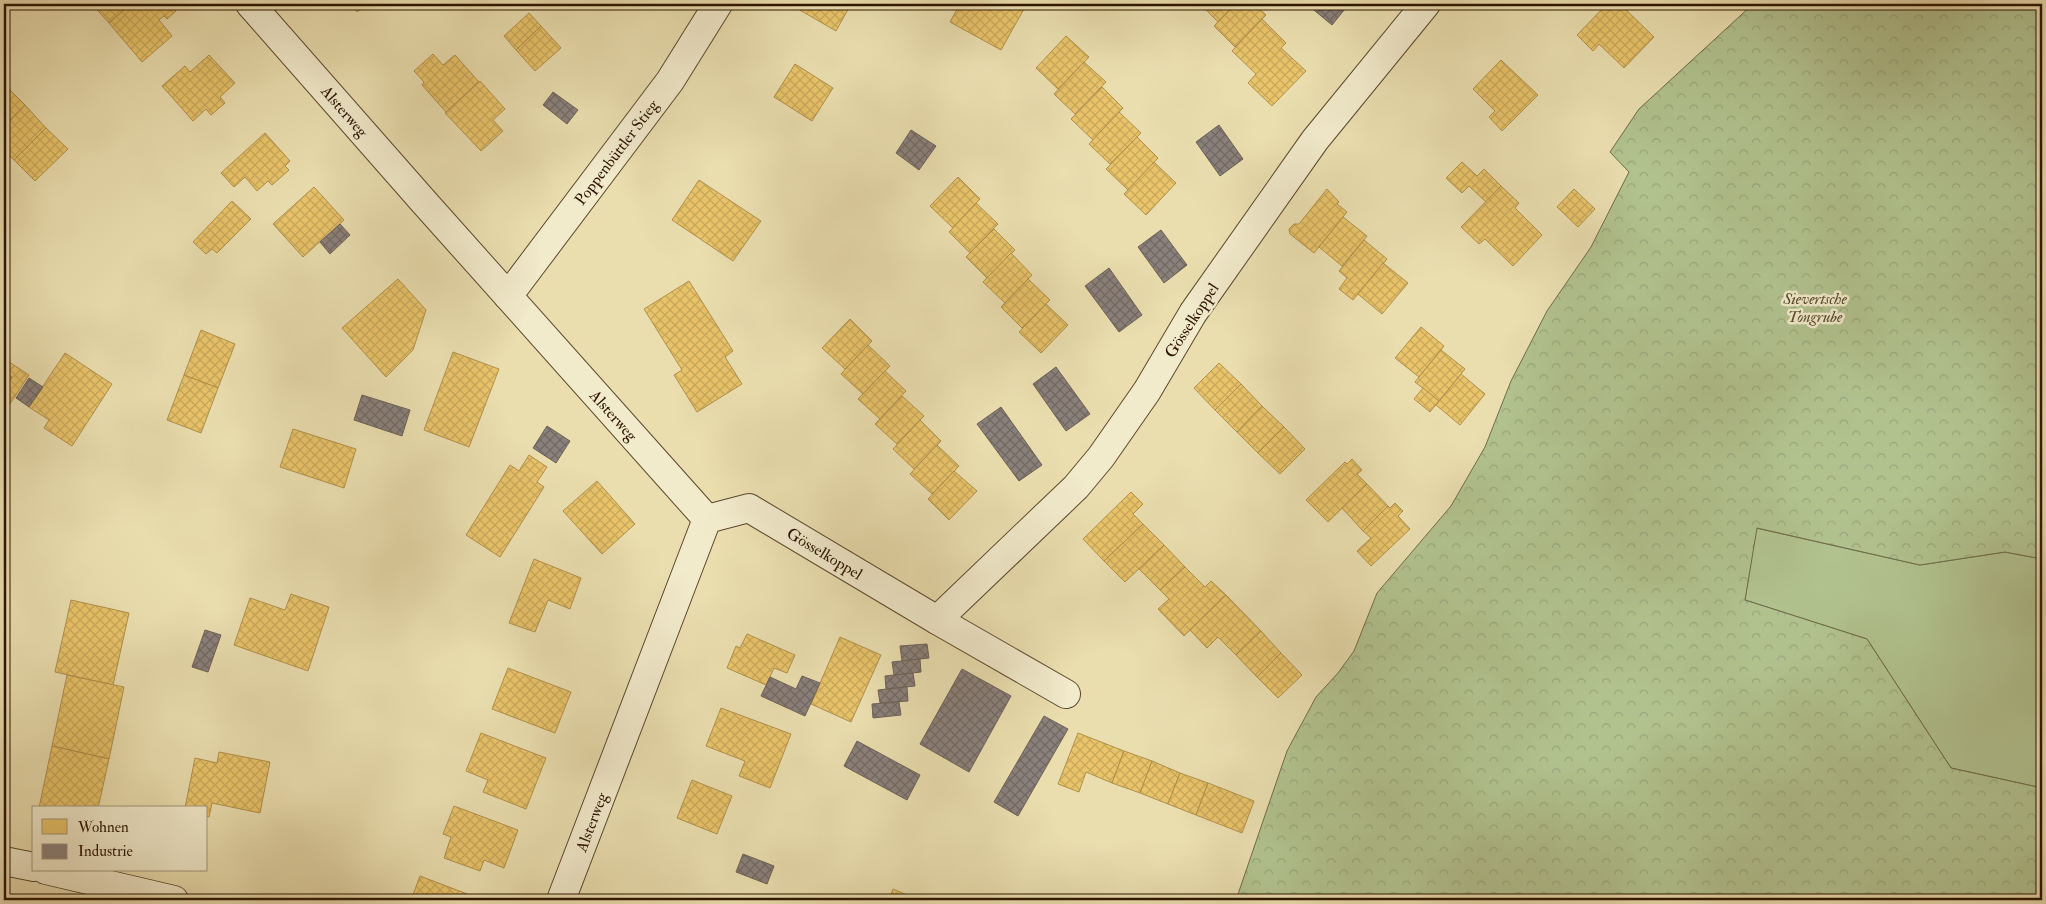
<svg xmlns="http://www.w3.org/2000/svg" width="2046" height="904" font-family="'IM FELL Double Pica',serif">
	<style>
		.grass { fill: #b1c28f; stroke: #6f6c48 }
		.forest { fill: url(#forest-crowns); stroke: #6f6c48 }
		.homes { fill: url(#homes-cross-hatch); stroke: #b1904b }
		.industry { fill: url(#industry-cross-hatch); stroke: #6e6157 }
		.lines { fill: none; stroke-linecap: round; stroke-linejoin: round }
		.minor-casing { stroke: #5c472d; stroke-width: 30 }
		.minor { stroke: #f1eacb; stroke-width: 28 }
		.labels { text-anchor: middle; stroke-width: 5; stroke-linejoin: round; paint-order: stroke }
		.street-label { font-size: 16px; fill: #2d1502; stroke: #f1eacb }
		.park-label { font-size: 16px; font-style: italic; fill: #55492c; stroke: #f1eacb }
	</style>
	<defs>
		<pattern id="forest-crowns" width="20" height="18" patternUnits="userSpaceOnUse" patternTransform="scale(1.25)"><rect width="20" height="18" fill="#b1c28f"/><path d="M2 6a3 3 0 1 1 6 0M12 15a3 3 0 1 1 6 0" fill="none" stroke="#99a67a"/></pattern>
		<pattern id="homes-cross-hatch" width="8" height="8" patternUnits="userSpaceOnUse" patternTransform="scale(1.25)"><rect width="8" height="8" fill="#e9c46a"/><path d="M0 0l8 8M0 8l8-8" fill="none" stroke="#c8a85a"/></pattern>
		<pattern id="industry-cross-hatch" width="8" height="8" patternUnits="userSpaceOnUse" patternTransform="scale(1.25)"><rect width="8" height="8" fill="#8a817c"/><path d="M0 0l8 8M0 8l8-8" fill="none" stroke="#716863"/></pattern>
	</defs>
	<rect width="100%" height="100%" fill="#eadeaf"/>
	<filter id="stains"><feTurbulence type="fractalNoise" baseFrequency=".004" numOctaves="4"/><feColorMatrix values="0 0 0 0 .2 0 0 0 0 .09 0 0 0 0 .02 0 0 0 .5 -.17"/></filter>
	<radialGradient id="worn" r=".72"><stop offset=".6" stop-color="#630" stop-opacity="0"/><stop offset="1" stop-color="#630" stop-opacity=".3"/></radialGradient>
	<polygon class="grass" points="1756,528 1920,565 2005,552 2042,559 2042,788 1951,768 1867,639 1745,600"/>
	<polygon class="forest" points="1753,4 2042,4 2042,559 2005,552 1920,565 1757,528 1745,600 1867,639 1951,768 2042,788 2042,900 1236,900 1287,751 1316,697 1338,673 1354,651 1377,593 1451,506 1485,447 1511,381 1547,311 1591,247 1629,172 1610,152 1639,109"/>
	<g class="homes">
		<polygon points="92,4 131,4 109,23"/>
		<polygon points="131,4 154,4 155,5 157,4 170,4 176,11 167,19 164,16 159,20 172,36 142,62 109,23"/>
		<polygon points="350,4 367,4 357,12"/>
		<polygon points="801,4 851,4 836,31 798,9"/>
		<polygon points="960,4 1019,4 1025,7 1001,50 950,22"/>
		<polygon points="1200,4 1235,4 1218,22"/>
		<polygon points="1235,4 1254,4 1266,15 1235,47 1214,26"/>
		<polygon points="1607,4 1620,4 1654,37 1624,68 1599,44 1593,51 1577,35"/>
		<polygon points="529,13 541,26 516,50 504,36"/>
		<polygon points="1262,19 1286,43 1281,48 1306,71 1272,106 1248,83 1256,74 1232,51"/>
		<polygon points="541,26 561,48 535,71 516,50"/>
		<polygon points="1066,36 1089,57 1058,89 1036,68"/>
		<polygon points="433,54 443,65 455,55 479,82 446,112 422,85 424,82 414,71"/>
		<polygon points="209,55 235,83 220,97 225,103 211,115 206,109 193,121 162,86 185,66 190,72"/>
		<polygon points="1501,60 1538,95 1502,131 1489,117 1495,111 1473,89"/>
		<polygon points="1084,62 1106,82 1075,114 1054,94"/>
		<polygon points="795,64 833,88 812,121 774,97"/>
		<polygon points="480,81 505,109 493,120 503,131 481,151 445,113"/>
		<polygon points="4,84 25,105 4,127"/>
		<polygon points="1102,87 1123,108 1093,140 1071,119"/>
		<polygon points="25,105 46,128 14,160 4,150 4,127"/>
		<polygon points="1119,112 1141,133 1110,164 1089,144"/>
		<polygon points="46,128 68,149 35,181 14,160"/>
		<polygon points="265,133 290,161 285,166 289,170 272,185 268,181 257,191 245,177 234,187 221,173"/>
		<polygon points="1137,137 1158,158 1128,190 1106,169"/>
		<polygon points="1154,162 1176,183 1146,215 1124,194"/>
		<polygon points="1462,162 1477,176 1484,169 1501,186 1486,202 1469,186 1462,193 1446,178"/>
		<polygon points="958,177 980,199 953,228 930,206"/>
		<polygon points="699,180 761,221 733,261 672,220"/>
		<polygon points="1501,186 1519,203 1515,208 1542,235 1513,266 1485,239 1479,244 1461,227"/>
		<polygon points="314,187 344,220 303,257 273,224"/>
		<polygon points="1327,189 1339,202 1337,204 1347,212 1314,253 1290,234 1289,229 1294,224 1299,224"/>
		<polygon points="1574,189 1595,209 1578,227 1557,207"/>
		<polygon points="232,201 251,219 217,253 212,249 206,254 193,242"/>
		<polygon points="976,203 998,224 970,253 949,232"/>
		<polygon points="1343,217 1367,236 1342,266 1319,247"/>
		<polygon points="994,229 1015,250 987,278 966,257"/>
		<polygon points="1364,240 1387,259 1353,300 1339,289 1347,278 1339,271"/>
		<polygon points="1011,253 1032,275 1005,303 983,282"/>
		<polygon points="1383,263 1408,283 1382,314 1358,294"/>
		<polygon points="398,279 426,310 413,350 386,377 342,328"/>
		<polygon points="1028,279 1050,300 1022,328 1001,307"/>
		<polygon points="689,281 733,351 725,357 742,384 697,412 674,375 682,370 644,309"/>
		<polygon points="1046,304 1068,325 1041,353 1019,332"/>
		<polygon points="850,319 872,341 845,369 822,348"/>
		<polygon points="1421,327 1444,346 1419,377 1395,358"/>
		<polygon points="201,330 235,344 218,388 184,375"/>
		<polygon points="868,345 890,366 863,394 841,374"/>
		<polygon points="1441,350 1465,369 1439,401 1415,382"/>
		<polygon points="453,352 499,369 469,447 424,430"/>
		<polygon points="65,353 112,384 72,446 44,428 49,420 29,407"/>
		<polygon points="9,362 29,375 4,413 4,390 12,377 4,372"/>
		<polygon points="1219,363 1241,384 1215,410 1194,388"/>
		<polygon points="885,371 906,391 880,419 858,399"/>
		<polygon points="4,372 12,377 4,390"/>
		<polygon points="1461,374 1485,394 1460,425 1436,405"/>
		<polygon points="184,375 218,388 201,433 167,420"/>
		<polygon points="1241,384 1262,406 1237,432 1215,410"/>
		<polygon points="1423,388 1439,401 1430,412 1414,399"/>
		<polygon points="902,396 924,416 897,444 875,424"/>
		<polygon points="1262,406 1284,427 1258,453 1237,432"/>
		<polygon points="920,420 941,441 914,469 893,449"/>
		<polygon points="1284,427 1305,449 1280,474 1258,453"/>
		<polygon points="293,429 356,449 344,488 280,467"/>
		<polygon points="937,445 959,466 932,494 910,474"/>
		<polygon points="529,455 547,467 537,482 544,487 500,557 466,535 510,465 519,471"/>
		<polygon points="1352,459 1362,470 1357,474 1367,484 1328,522 1306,500 1345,462 1347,464"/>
		<polygon points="954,471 977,491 949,520 928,499"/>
		<polygon points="597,481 635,524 602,554 563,511"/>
		<polygon points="1367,484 1388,506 1363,531 1342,508"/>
		<polygon points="1131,492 1143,504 1133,514 1143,524 1104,561 1083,539"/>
		<polygon points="1395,503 1403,511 1398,516 1410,529 1371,566 1357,551 1371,538 1363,531 1388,506 1390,508"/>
		<polygon points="1143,524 1164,545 1125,582 1104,561"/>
		<polygon points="1164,545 1185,567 1160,590 1139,569"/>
		<polygon points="534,559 581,578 570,609 548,600 535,632 509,623"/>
		<polygon points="1185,567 1205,587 1211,581 1226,595 1184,636 1158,609 1169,599 1160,590"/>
		<polygon points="291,594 329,607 308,671 234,645 250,598 285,610"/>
		<polygon points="1226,595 1261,631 1236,655 1218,637 1207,648 1190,630"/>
		<polygon points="71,600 129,613 113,685 55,672"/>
		<polygon points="1261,631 1281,653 1257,677 1236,655"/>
		<polygon points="747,634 795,655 787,673 774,668 766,685 727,668 736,646 740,648"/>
		<polygon points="840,637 881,655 851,722 811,704"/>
		<polygon points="1281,653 1302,675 1278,698 1257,677"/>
		<polygon points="508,668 571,692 555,733 492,709"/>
		<polygon points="67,675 124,687 109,759 52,746"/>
		<polygon points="721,708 791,734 770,788 739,776 745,761 706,746"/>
		<polygon points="481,733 546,758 526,809 483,792 488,780 466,771"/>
		<polygon points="1078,733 1124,751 1112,783 1086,772 1079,792 1058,784"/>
		<polygon points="52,746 109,759 98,808 39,808"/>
		<polygon points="1124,751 1152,761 1140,793 1112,783"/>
		<polygon points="219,752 270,762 260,813 212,803 209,817 206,816 206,808 185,808 195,758 217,763"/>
		<polygon points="1152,761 1180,773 1168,804 1140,793"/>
		<polygon points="1180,773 1208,783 1196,815 1168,804"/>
		<polygon points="692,780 732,796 717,834 677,818"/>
		<polygon points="1208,783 1254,801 1242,833 1196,815"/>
		<polygon points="454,806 518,830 504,868 484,860 480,871 444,858 451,837 443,834"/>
		<polygon points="420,876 483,900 411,900"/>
		<polygon points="893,889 919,900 889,900"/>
	</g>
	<g class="industry">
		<polygon points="1310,4 1349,4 1332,25 1309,6"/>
		<polygon points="553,92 578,110 567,124 543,105"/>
		<polygon points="1219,125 1243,159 1220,176 1196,142"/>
		<polygon points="911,130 936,146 919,170 896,153"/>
		<polygon points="340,224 350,235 330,254 320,242"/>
		<polygon points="1161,230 1187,265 1164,283 1138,247"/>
		<polygon points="1109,268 1142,315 1119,332 1085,286"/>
		<polygon points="1056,367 1090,414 1066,431 1033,384"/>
		<polygon points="29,378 43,387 29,407 16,398"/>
		<polygon points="362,395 410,410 402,436 354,420"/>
		<polygon points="1001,407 1042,465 1019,481 977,424"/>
		<polygon points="547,426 570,441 556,463 533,448"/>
		<polygon points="205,630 221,635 208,672 192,667"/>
		<polygon points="927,644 929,658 902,661 900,646"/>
		<polygon points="920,659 921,672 894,675 892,662"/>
		<polygon points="962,669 1011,696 969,772 920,744"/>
		<polygon points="913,673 915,686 886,689 885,676"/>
		<polygon points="802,676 820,683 805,716 761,696 770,677 796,689"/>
		<polygon points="907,687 908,701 880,703 878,690"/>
		<polygon points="899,702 901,715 873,718 872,704"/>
		<polygon points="1044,716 1068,729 1018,816 994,802"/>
		<polygon points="857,741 920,775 907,800 844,766"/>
		<polygon points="743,854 774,866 767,884 736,872"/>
	</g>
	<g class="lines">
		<g class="minor-casing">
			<g id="minor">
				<polyline points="250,4 424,202 707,519"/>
				<polyline points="508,296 670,81 718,4"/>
				<polyline points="707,519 749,508 937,620 1076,487 1101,457 1147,391 1193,313 1315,140 1426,4"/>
				<polyline points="937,620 1066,694"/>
				<polyline points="4,861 34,867"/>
				<polyline points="46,870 174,900"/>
				<polyline points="561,900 707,519"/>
			</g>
		</g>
		<use href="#minor" class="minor"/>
	</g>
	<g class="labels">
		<g class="street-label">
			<text transform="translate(345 111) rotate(49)" y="6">Alsterweg</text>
			<text transform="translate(616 152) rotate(-53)" y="6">Poppenbüttler Stieg</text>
			<text transform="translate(1191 320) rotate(-57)" y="6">Gösselkoppel</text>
			<text transform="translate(614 415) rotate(48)" y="6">Alsterweg</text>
			<text transform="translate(825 553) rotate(31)" y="6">Gösselkoppel</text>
			<text transform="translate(591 822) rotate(-69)" y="6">Alsterweg</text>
		</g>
		<g class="park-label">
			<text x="1815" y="304">Sievertsche<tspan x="1815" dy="18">Tongrube</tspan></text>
		</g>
	</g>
	<rect width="2046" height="904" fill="none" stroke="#eadeaf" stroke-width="20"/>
	<rect x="5" y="5" width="2036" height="894" fill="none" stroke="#2d1502" stroke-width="2.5"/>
	<rect x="10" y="10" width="2026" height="884" fill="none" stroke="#2d1502"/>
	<rect x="32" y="806" width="175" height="65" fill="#f1eacb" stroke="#a3957b"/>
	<rect x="42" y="819" width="25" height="15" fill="#e9c46a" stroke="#a3957b"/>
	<text x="78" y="832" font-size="15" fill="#2d1502">Wohnen</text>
	<rect x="42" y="844" width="25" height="15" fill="#8a817c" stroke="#a3957b"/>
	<text x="78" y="856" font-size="15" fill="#2d1502">Industrie</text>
	<rect width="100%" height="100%" filter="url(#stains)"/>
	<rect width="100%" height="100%" fill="url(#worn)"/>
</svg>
